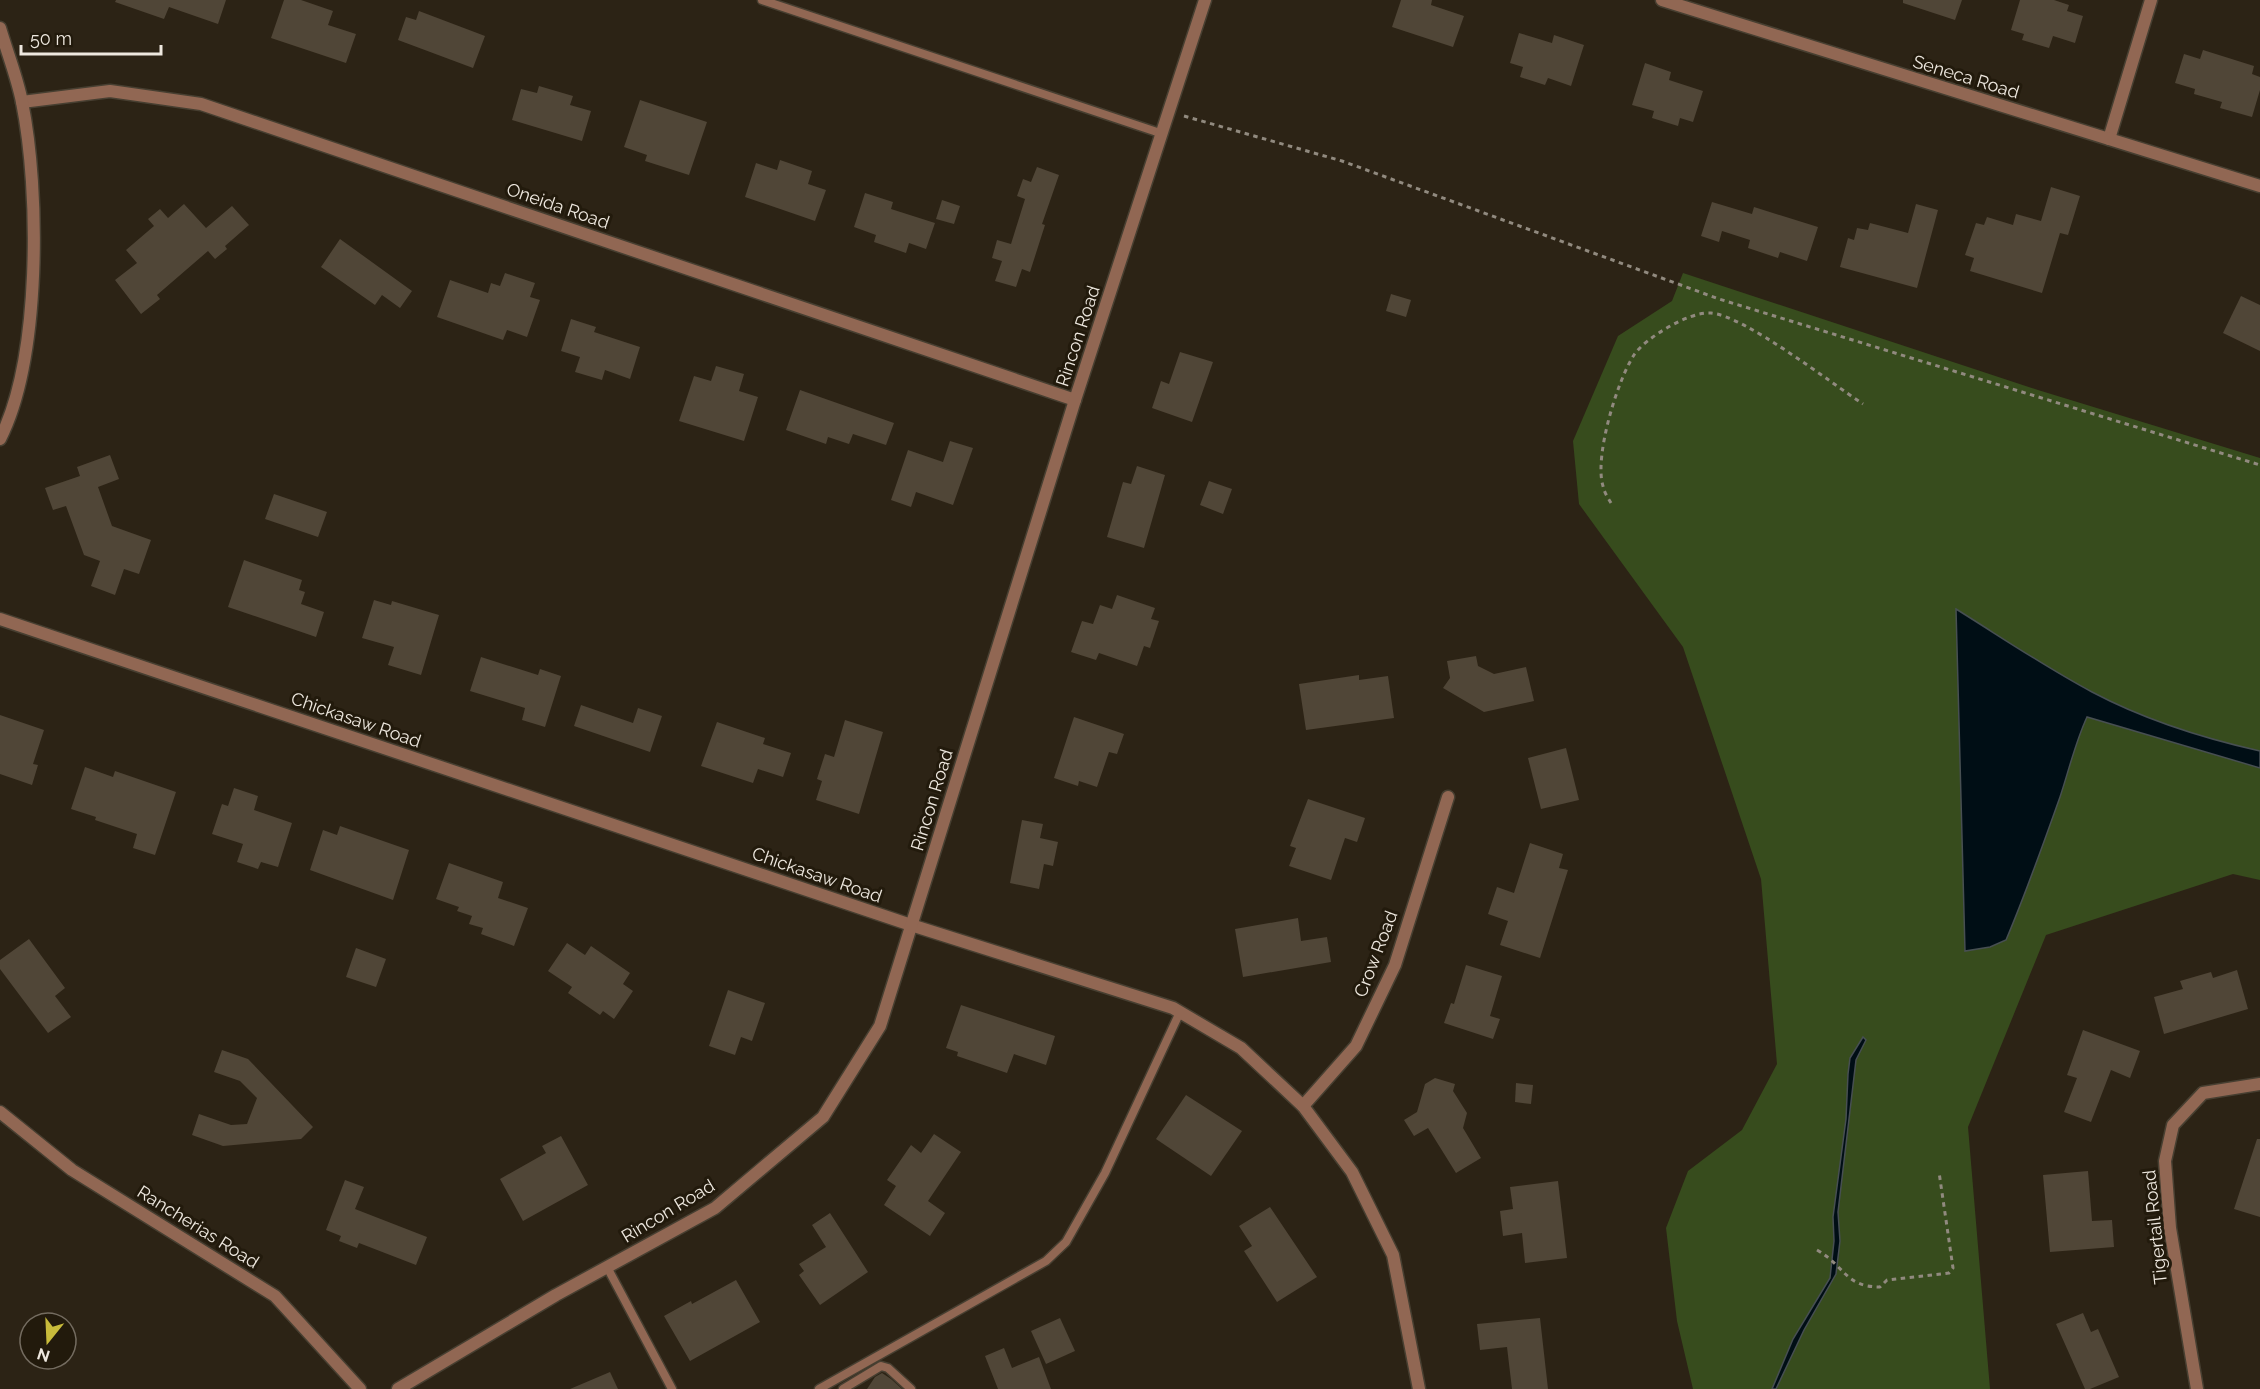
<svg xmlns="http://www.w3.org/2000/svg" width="2260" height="1389" font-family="Raleway,sans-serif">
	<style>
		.green { fill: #374c1d }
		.water { fill: #000e15; stroke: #474f52; stroke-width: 1.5 }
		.building { fill: #504637 }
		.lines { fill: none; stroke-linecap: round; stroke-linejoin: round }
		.service-casing { stroke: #473f31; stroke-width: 11 }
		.minor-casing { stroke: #473f31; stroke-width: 15 }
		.tertiary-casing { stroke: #473f31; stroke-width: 15 }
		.path { stroke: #918a7f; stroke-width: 3; stroke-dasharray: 4.5 4.5; stroke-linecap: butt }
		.service { stroke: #916753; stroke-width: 8 }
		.minor { stroke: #916753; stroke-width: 12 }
		.tertiary { stroke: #916753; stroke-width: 12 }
		.labels { text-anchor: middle; stroke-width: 6; stroke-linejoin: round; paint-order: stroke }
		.street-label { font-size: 18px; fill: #eee8df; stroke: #221a0c }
	</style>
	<rect width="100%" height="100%" fill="#2c2315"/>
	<polygon class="green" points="1683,273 2038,390 2260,458 2260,880 2233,874 2046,935 1968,1127 1990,1389 1693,1389 1677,1321 1666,1228 1688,1171 1742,1130 1777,1064 1761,879 1683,647 1579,504 1573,441 1618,336 1672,301"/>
	<g class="water">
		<path d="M1956 609C2001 637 2045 667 2092 692 2145 720 2202 738 2260 751V768L2087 717C2075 743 2069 770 2060 797 2043 845 2026 893 2006 940L1990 947 1965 951Z"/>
		<polygon points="1863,1037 1866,1040 1856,1060 1838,1212 1840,1241 1836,1274 1804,1330 1776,1389 1772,1389 1793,1339 1830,1278 1834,1241 1833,1217 1846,1119 1848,1074 1850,1058"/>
	</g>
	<g class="building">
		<polygon points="116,0 226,0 218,24 169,7 164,19 115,2"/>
		<polygon points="284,0 301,0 333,11 328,25 356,34 346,63 271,38"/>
		<polygon points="1401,0 1432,0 1431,5 1464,16 1453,47 1392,27"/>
		<polygon points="1903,0 1962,0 1955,20 1903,3"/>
		<polygon points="2020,0 2054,0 2069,5 2067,11 2083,16 2075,43 2053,36 2049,48 2022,40 2024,34 2011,30"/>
		<polygon points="419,11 485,36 473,68 398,40 406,17 416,20"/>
		<polygon points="1519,33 1552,43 1554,35 1584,45 1571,86 1548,78 1545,85 1520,77 1523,67 1510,63"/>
		<polygon points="2203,50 2254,66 2252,74 2260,77 2260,90 2252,117 2220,108 2222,102 2194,94 2195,89 2175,83 2184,54 2200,59"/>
		<polygon points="1645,63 1671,72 1669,80 1703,91 1693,122 1680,118 1678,126 1652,118 1654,111 1632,105"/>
		<polygon points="539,86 573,96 570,105 591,111 582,141 512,120 521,89 537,93"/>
		<polygon points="640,100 707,122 689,175 645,161 647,155 624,147"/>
		<polygon points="780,160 812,171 808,184 826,190 815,221 745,197 756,163 777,170"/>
		<polygon points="1037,167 1059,175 1042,224 1045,225 1030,272 1022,269 1016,287 995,281 1002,261 992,258 997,240 1011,244 1025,199 1017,196 1023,179 1031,182"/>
		<polygon points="2051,187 2080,196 2068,235 2060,233 2042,293 1970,271 1974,258 1965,255 1976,223 1984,225 1987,217 2013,225 2016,214 2041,221"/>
		<polygon points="865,193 893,202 891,209 935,223 926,249 909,243 906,253 874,242 876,235 854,227"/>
		<polygon points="942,200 960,206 954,224 936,219"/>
		<polygon points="1712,202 1752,214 1754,207 1818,227 1807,261 1780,252 1778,258 1748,248 1750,240 1722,231 1719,242 1701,236"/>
		<polygon points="184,204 206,228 232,206 249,225 225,246 227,249 215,259 208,251 157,295 160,299 141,314 115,280 137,263 126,250 154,226 148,219 160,209 168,218"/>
		<polygon points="1916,204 1938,210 1917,288 1840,267 1848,238 1854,240 1857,228 1868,230 1870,223 1908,233"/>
		<polygon points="340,239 412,291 400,308 382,295 375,305 321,267"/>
		<polygon points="505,273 535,283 530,297 540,300 527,337 507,330 503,340 437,317 450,280 488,293 491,283 500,286"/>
		<polygon points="1391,294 1411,300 1406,317 1386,311"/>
		<polygon points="2241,296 2260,305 2260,351 2223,333"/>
		<polygon points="571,319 596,327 594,332 640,347 630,379 605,370 602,380 575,372 580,357 561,351"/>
		<polygon points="1180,352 1213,362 1192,422 1152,408 1161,381 1169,384"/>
		<polygon points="716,366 744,374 739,391 758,397 744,441 679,421 694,376 711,381"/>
		<polygon points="800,390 894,423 886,445 853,434 849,444 828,437 826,444 786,430"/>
		<polygon points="950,441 973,448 953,505 916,492 911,507 891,500 908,450 943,462"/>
		<polygon points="110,455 119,479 98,487 112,526 151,540 139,574 124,569 115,595 91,586 100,561 84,555 66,506 53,510 45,488 80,476 77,467"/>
		<polygon points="1137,466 1165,475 1144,548 1107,537 1123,482 1131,484"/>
		<polygon points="1209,481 1232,489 1223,514 1200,505"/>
		<polygon points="274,494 327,512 318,537 265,519"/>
		<polygon points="244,560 302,580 299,590 305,592 301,604 324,612 316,637 228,607"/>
		<polygon points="1117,595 1155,608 1151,619 1159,621 1150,648 1144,646 1137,666 1099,653 1096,660 1071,652 1082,621 1093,624 1100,605 1112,609"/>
		<polygon points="374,600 391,605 392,601 439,615 421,675 388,665 394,647 362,638"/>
		<polygon points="1476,656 1478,666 1494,674 1526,667 1534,701 1484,712 1443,688 1450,678 1447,661"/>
		<polygon points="481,657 538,675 540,669 561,676 545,727 522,720 525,708 470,691"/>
		<polygon points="1359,675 1359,680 1388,676 1394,718 1306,730 1299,684"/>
		<polygon points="581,705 633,723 638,708 662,716 650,752 574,726"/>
		<polygon points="0,715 44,730 33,764 38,765 32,785 0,774"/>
		<polygon points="1074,717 1124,734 1117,754 1109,752 1097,787 1079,781 1078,786 1054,778"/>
		<polygon points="845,720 883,732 859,814 816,800 822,781 817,779 825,754 834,757"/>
		<polygon points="717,722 765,738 763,744 791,753 783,777 758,769 753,783 701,766"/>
		<polygon points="1566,748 1579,800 1541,809 1528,758"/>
		<polygon points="85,767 113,777 115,771 176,792 155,855 133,848 137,834 95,820 96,817 71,809"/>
		<polygon points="234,788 258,796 254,810 292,823 278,867 261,862 258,869 237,862 243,844 212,834 222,804 228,806"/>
		<polygon points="1308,799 1365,818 1357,842 1345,838 1331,880 1289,866 1296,848 1290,846"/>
		<polygon points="1022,820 1043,824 1040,838 1058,842 1053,866 1044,864 1039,889 1010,883"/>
		<polygon points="340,826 409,850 393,900 310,870 323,830 337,835"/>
		<polygon points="1530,843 1563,854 1559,868 1568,870 1540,958 1500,945 1508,921 1488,914 1497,887 1514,893"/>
		<polygon points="449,863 503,882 498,898 528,908 514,946 481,934 483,928 469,924 472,916 457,911 459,907 436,899"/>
		<polygon points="1298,918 1301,941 1327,937 1331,962 1243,977 1235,929"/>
		<polygon points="29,939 65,988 55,996 71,1017 48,1033 0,969 0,960"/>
		<polygon points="567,943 585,955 591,946 630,973 623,984 633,991 614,1019 603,1011 600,1015 568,993 572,987 548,971"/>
		<polygon points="356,948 386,959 376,987 346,977"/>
		<polygon points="1466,965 1502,976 1490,1016 1500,1019 1493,1039 1444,1023 1451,1003 1454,1004"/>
		<polygon points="2237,970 2248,1009 2164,1034 2154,997 2183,989 2180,981 2211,972 2213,978"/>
		<polygon points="728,990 765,1003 752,1041 741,1037 735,1055 709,1046"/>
		<polygon points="961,1005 1055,1036 1046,1065 1014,1054 1007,1073 957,1056 958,1052 946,1048"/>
		<polygon points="2083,1030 2140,1051 2130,1078 2111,1070 2091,1122 2064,1112 2077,1078 2067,1075"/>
		<polygon points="222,1050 248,1059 313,1127 301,1139 223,1146 192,1135 199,1114 231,1125 247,1124 257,1098 240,1081 214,1072"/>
		<polygon points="1435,1078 1455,1084 1453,1091 1467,1113 1463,1128 1481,1158 1456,1173 1428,1128 1414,1136 1404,1120 1417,1112 1425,1084"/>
		<polygon points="1516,1083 1533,1085 1531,1104 1515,1102"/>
		<polygon points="1186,1095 1242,1131 1211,1176 1156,1139"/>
		<polygon points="934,1134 961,1152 928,1201 945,1213 930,1236 884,1205 896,1186 887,1180 911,1145 921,1153"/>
		<polygon points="561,1136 588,1185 523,1221 500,1179 546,1153 542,1146"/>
		<polygon points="2257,1139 2260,1139 2260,1217 2234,1209"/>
		<polygon points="2088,1171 2092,1221 2112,1220 2114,1247 2050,1252 2043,1175"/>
		<polygon points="345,1180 364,1187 355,1209 427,1237 416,1265 359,1243 357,1248 339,1241 341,1236 326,1230"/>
		<polygon points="1558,1181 1567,1258 1525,1263 1522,1233 1503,1236 1500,1211 1513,1209 1510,1187"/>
		<polygon points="1270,1207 1317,1277 1277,1302 1244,1251 1252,1246 1239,1226"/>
		<polygon points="830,1213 868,1272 820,1305 799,1275 804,1271 799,1264 826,1247 812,1225"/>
		<polygon points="736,1280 760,1322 690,1361 664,1316 691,1301 692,1304"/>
		<polygon points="2083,1313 2091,1332 2098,1329 2119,1377 2090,1389 2085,1389 2056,1324"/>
		<polygon points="1060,1318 1075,1351 1046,1364 1031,1331"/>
		<polygon points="1540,1318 1548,1389 1512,1389 1507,1347 1480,1350 1477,1324"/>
		<polygon points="1004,1348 1012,1368 1039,1357 1051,1389 998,1389 985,1356"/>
		<polygon points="610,1372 618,1389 570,1389"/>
		<polygon points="882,1373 891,1379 902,1389 867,1389 875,1377"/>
	</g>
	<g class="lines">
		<g class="service-casing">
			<g id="service">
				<polyline points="762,0 1163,134"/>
				<polyline points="607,1267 672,1389"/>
				<polyline points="819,1389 1046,1261 1066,1242 1105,1173 1180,1012"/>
				<polyline points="843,1389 881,1366 888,1368 911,1389"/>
			</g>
		</g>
		<g class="minor-casing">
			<g id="minor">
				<polyline points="22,102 110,91 201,104 1075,400"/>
				<polyline points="2109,139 2151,0"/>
				<polyline points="0,619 911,925 1173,1008 1241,1048 1303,1106 1352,1172 1393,1255 1419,1389"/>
				<polyline points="1303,1106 1356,1046 1395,965 1448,797"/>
				<polyline points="398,1389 556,1295 715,1208 823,1117 880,1026 1075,400 1205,0"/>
				<polyline points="2197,1389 2170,1228 2165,1161 2173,1125 2203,1093 2260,1084"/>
			</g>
		</g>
		<g class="tertiary-casing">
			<g id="tertiary">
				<polyline points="1662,0 2260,186"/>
				<path d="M0 28C7 52 17 77 22 102 40 191 41 358 0 439"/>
				<polyline points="0,1112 72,1170 275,1296 360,1389"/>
			</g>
		</g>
		<g class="path">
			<polyline points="1184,116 1342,161 1719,299 2260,465"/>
			<path d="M1611 503C1608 498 1604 492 1603 486 1594 457 1617 381 1634 355 1645 338 1690 311 1711 313 1745 316 1831 383 1863 404"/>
			<path d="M1817 1250C1845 1266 1845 1287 1880 1287L1887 1280 1949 1273 1953 1268 1939 1172"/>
		</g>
		<use href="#service" class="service"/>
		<use href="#minor" class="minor"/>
		<use href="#tertiary" class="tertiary"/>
	</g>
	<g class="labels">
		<g class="street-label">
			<text transform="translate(1966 77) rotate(17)" y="6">Seneca Road</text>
			<text transform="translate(558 206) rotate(19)" y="6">Oneida Road</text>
			<text transform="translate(1078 336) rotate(-72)" y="6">Rincon Road</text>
			<text transform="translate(356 720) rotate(19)" y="6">Chickasaw Road</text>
			<text transform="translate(932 800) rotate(-73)" y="6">Rincon Road</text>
			<text transform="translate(817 875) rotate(19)" y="6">Chickasaw Road</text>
			<text transform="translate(1376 954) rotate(-69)" y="6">Crow Road</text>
			<text transform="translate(668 1211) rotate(-31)" y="6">Rincon Road</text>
			<text transform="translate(198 1227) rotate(32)" y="6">Rancherias Road</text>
			<text transform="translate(2155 1227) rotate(-96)" y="6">Tigertail Road</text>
		</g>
	</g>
	<g transform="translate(48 1341) rotate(198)"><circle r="28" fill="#221a0c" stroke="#746c60" stroke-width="1.5"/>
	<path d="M0-4.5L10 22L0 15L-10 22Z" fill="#c8bb3b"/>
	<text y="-9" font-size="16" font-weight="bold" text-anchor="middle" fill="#eee8df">N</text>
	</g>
	<path d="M21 45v9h140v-9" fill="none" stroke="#eee8df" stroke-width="3"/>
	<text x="30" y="45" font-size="18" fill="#eee8df" stroke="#221a0c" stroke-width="4.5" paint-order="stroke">50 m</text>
</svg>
